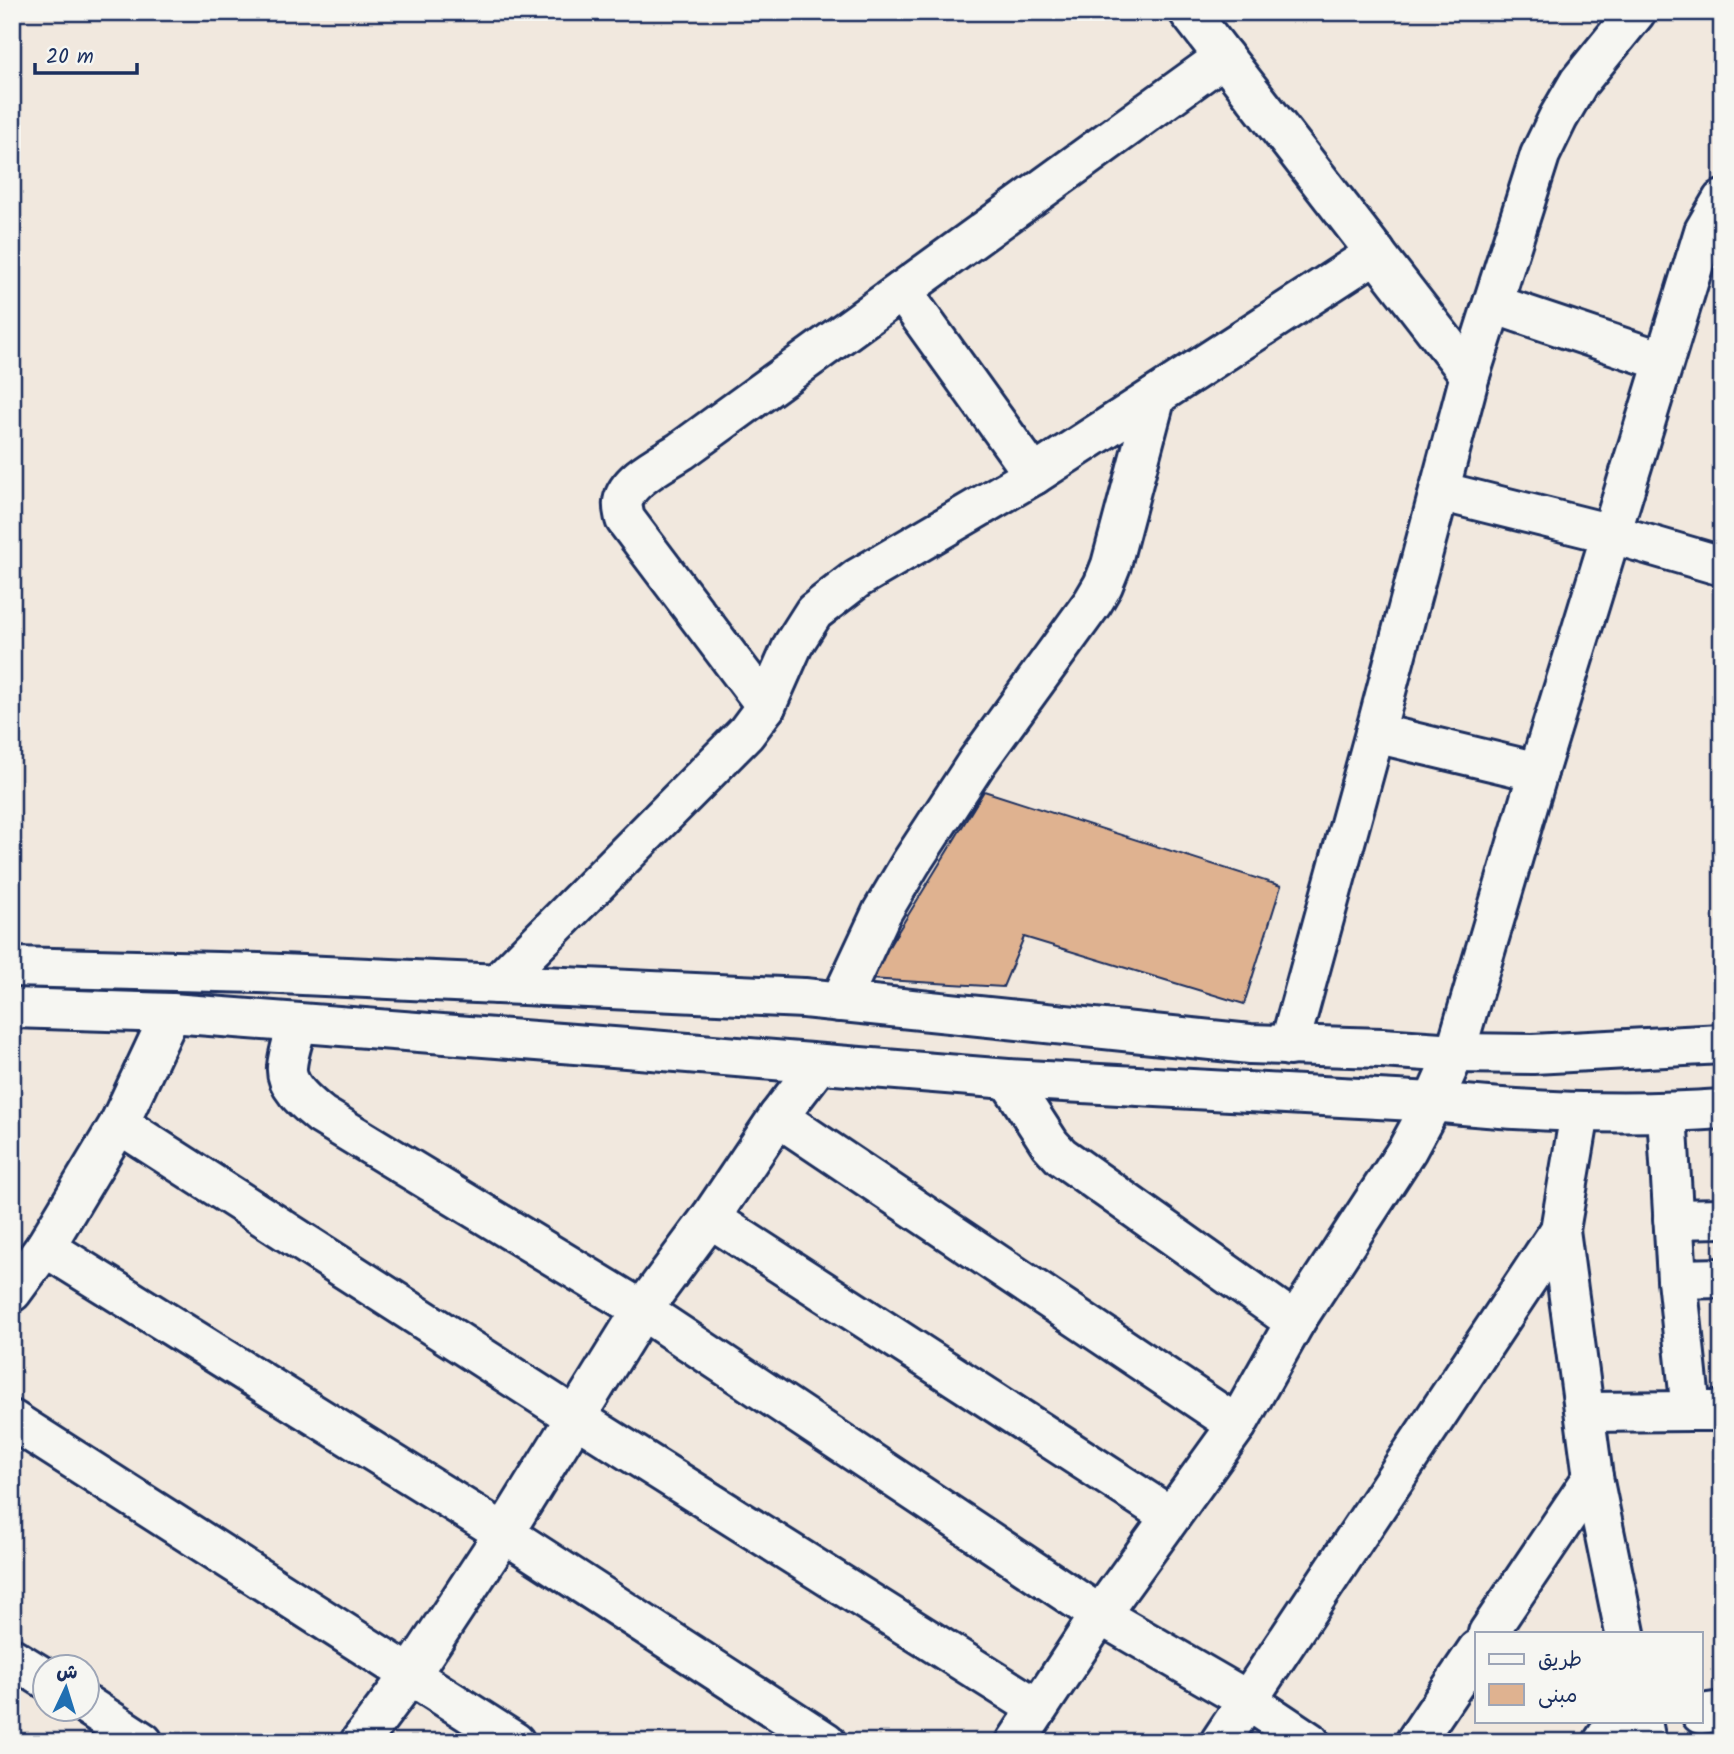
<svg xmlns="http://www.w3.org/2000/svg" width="1734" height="1754" font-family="Kalam,'Playpen Sans Arabic',sans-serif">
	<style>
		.building { fill: #dfb290; stroke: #1b2f5e; stroke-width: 2 }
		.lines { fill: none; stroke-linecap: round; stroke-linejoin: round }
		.minor-casing { stroke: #1b2f5e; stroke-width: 44 }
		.minor { stroke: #f6f6f2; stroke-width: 38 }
	</style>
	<rect width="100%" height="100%" fill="#f1e8de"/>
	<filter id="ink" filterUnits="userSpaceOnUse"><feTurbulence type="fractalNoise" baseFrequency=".0143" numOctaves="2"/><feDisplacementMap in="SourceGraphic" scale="14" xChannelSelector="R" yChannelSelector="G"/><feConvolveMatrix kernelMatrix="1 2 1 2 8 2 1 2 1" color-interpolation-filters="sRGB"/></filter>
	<g filter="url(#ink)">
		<polygon class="building" points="984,791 1281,886 1244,1004 1024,937 1003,987 869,979"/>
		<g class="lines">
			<g class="minor-casing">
				<g id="minor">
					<polyline points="1189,12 1470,375"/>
					<polyline points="902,291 1034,475"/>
					<polyline points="1493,304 1663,361"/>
					<polyline points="1439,491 1612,534 1722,566"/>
					<path d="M766 706 625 519C624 514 622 507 623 502 627 479 663 463 681 451L1224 57"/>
					<polyline points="1375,733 1538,772"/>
					<polyline points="12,967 259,973 804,998 1250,1044 1382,1048 1455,1053 1533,1054 1722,1044"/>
					<polyline points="497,984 746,733 766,706 793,645 814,612 858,578 1034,475 1376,253"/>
					<polyline points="840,1002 882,912 911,863 977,762 1093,602 1103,585 1111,565 1156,396"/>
					<path d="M12 1008 171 1013 639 1049 1008 1079 1433 1102C1529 1112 1625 1116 1722 1109"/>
					<path d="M297 1024C294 1038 288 1053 287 1067 285 1087 308 1104 321 1115L642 1310 1100 1615 1247 1700 1310 1742"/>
					<polyline points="1289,1046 1375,733 1470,375 1540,155 1558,118 1579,82 1636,12"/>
					<polyline points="1008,1079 1050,1144 1061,1156 1295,1322"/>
					<polyline points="1580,1113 1560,1230 1593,1477 1625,1633"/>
					<polyline points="1667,1113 1677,1279 1691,1411 1722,1411"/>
					<polyline points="778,1117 1237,1425"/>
					<polyline points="119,1124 575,1417 1037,1708"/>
					<polyline points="710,1218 1170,1516"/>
					<polyline points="1673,1219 1722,1218"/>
					<polyline points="45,1247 504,1533 826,1742"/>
					<polyline points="1677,1279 1722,1278"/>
					<polyline points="12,1292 45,1247 119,1124 171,1013"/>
					<polyline points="1585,1412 1691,1411"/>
					<polyline points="12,1420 515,1742"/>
					<polyline points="1488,1633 1593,1477"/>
					<polyline points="12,1658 46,1679"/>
					<polyline points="88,1706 143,1742"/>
					<polyline points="1701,1714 1722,1711"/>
					<polyline points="1642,1721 1646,1742"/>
					<polyline points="360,1742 411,1674 504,1533 642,1310 710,1218 778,1117 818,1065"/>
					<polyline points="1016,1742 1100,1615 1237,1425 1295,1322 1407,1150 1433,1102 1455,1053 1538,772 1704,231 1722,200"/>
					<polyline points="1220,1742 1560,1230"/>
					<polyline points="1415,1742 1477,1650"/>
					<polyline points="1603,1742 1617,1721"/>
				</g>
			</g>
			<use href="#minor" class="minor"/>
		</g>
	</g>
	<rect width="1734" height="1754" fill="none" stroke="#f6f6f2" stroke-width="42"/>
	<rect x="21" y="21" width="1692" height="1712" fill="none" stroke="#1b2f5e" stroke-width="2.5" filter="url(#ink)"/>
	<rect x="1475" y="1632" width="228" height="91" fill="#f6f6f2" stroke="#9ea6b7" stroke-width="2"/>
	<rect x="1489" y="1654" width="35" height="10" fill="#f6f6f2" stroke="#9ea6b7" stroke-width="2"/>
	<text x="1538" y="1666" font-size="21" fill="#1b2f5e">طريق</text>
	<rect x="1489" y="1684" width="35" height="21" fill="#dfb290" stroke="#9ea6b7" stroke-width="2"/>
	<text x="1538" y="1702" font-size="21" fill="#1b2f5e">مبنى</text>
	<g transform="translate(66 1688) rotate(4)"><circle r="33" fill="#f6f6f2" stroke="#9ea6b7" stroke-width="2"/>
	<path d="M0-5L12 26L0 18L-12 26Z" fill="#1f6fb2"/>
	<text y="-10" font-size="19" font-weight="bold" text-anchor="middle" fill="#1b2f5e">ش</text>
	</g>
	<path d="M35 63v10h102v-10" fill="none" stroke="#1b2f5e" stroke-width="3.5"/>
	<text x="46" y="63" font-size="21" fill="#1b2f5e" stroke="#f6f6f2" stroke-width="5" paint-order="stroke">20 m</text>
</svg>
